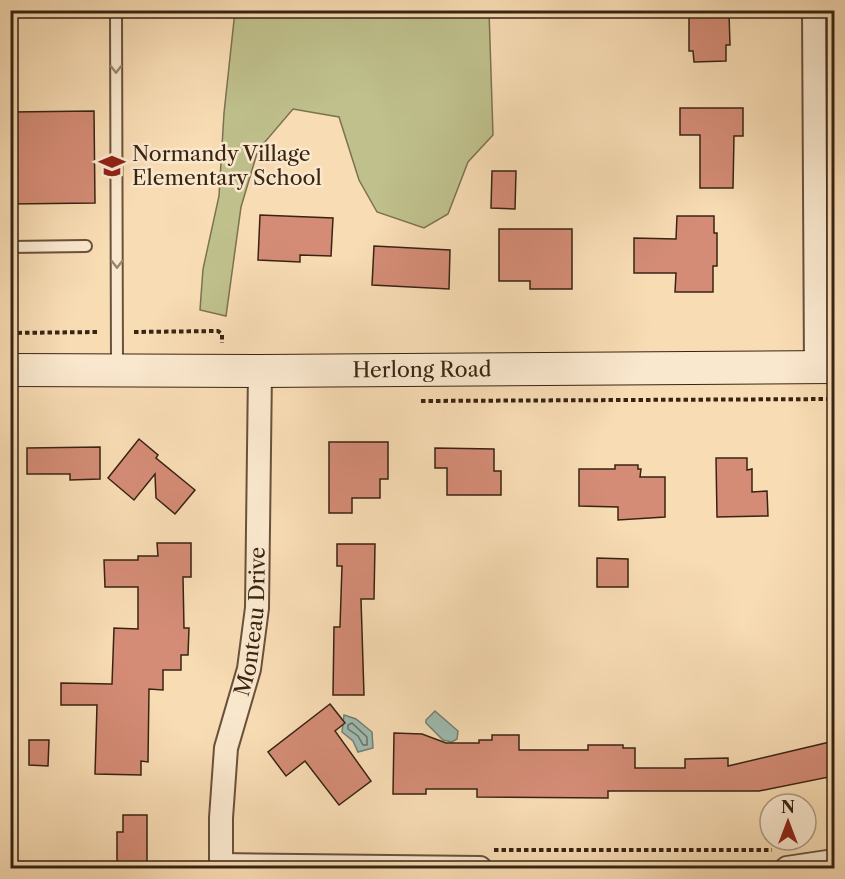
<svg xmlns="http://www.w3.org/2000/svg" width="845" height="879" font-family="'Libre Caslon Text',serif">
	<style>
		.green { fill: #bfc08c; stroke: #7c7250; stroke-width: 1.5 }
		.water { fill: #9dbbb1; stroke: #757f72; stroke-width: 1.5 }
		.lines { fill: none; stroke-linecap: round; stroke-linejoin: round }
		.shore { stroke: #6b7062; stroke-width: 1.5 }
		.building { fill: #d48c76; stroke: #392413; stroke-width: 1.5 }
		.lane-casing { stroke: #69523b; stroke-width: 14 }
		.street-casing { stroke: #69523b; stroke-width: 26 }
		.secondary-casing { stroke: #392413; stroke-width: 34 }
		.path { stroke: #392413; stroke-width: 4; stroke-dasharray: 4.5 3; stroke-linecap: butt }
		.lane { stroke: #fae8ce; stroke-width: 10 }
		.street { stroke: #fae8ce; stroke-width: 22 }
		.secondary { stroke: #fae8ce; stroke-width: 32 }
		.oneway { stroke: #9a8670 }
		.labels { text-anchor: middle; stroke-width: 5; stroke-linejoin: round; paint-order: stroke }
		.poi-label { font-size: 21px; fill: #392413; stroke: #fae8ce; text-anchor: start }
		.street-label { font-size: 21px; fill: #392413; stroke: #fae8ce }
	</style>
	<rect width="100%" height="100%" fill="#f8dcb4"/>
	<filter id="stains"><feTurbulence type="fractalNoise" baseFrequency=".00333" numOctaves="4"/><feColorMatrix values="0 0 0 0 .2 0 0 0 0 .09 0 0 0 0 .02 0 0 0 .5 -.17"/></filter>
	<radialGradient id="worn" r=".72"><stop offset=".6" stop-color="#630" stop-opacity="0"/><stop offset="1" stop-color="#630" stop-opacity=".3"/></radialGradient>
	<polygon class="green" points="235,11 489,11 493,135 468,162 448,214 424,228 377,212 359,180 339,117 293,109 258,150 241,207 226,316 200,310 203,269 219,196 224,113"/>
	<g class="water">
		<polygon points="435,711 458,731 457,739 452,742 443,740 426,723 426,720"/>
		<polygon points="344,715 356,719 372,732 373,748 358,752 353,741 342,732"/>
	</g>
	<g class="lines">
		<polygon class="shore" points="352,723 367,737 367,745 363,745 358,736 348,729 348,725"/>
	</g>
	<g class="building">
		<polygon points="689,10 724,10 724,14 729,13 730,45 726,45 726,61 694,62 693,51 689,51"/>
		<polygon points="680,108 743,108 743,136 734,136 733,188 700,188 700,135 680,135"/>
		<polygon points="94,111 95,203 10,204 10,112"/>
		<polygon points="492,171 516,171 515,209 491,208"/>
		<polygon points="260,215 333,218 331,256 300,255 300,262 258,260"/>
		<polygon points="677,216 714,216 714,233 717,233 717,266 713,266 713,292 675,292 676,273 634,273 634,238 676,239"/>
		<polygon points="499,229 572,229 572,289 530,289 530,281 499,281"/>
		<polygon points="374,246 450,250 449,289 372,285"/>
		<polygon points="139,439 158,455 156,458 195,490 175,514 156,498 155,474 134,500 108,478"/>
		<polygon points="329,442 388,442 388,479 380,479 380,498 352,498 352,513 329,513"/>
		<polygon points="100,447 100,479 70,480 70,474 27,474 27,448"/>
		<polygon points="435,448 494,449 494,471 501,471 501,495 447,495 447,468 435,468"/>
		<polygon points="716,458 747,458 747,470 752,469 752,492 767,491 768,516 717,517"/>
		<polygon points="615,465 638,465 638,469 641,469 640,477 665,477 665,517 618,520 618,507 579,506 579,469 615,469"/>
		<polygon points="157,543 191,543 191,577 183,577 184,628 189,628 188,655 181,655 181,670 163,670 163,690 149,689 148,762 141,761 141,775 95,774 97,705 61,705 61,683 112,684 114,628 138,629 138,587 105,587 104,560 138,560 138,556 158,556"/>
		<polygon points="337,544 375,544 374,599 361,599 364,695 333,695 334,627 340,627 342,566 337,566"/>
		<polygon points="597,558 628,559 628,587 597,587"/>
		<polygon points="330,704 345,723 335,731 371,781 339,805 305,761 286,776 268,752"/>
		<polygon points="394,733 422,734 446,743 479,743 479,740 492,740 492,735 519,735 519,750 588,750 588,745 623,745 623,748 635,748 635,768 685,768 685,759 728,758 728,766 834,741 834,776 759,791 608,791 608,798 477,797 477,789 426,789 426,794 393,794"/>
		<polygon points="29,740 49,740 48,766 29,765"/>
		<polygon points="123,815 147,815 147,868 117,868 117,832 123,832"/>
	</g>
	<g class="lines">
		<g class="lane-casing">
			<g id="lane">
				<polyline points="116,10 117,367"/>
				<polyline points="10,247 86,246"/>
			</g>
		</g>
		<g class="street-casing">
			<g id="street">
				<polyline points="814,10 816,367"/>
				<polyline points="221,865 480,868"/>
				<path id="s1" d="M221 868V818L226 748 249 669 257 608 260 371"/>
				<polyline points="787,868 834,861"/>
			</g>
		</g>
		<g class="secondary-casing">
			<g id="secondary">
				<path id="s2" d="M10 370 260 371 834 367"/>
			</g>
		</g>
		<g class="path">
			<polyline points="134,332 218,331 222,334 222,343"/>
			<polyline points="10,333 100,332"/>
			<polyline points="421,401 834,399"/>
			<polyline points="494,850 772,850"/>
		</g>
		<use href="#lane" class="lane"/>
		<use href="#street" class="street"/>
		<use href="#secondary" class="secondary"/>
	</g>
	<defs><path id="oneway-chevron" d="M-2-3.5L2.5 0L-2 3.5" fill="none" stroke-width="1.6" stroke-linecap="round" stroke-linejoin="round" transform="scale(1.5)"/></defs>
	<g class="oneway">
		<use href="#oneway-chevron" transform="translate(116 69) rotate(90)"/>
		<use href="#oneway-chevron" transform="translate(117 264) rotate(90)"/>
	</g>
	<defs>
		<g id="school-bare" transform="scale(2.07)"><path d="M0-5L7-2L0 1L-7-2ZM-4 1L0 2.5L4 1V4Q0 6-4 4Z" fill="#8f2418" stroke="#fae8ce" stroke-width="2.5" paint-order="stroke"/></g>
	</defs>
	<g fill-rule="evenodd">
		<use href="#school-bare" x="112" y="166"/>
	</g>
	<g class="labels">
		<g class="poi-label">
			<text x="132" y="161">Normandy Village<tspan x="132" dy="24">Elementary School</tspan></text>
		</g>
		<g class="street-label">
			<text dy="7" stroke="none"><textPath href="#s2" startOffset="412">Herlong Road</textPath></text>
			<text dy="7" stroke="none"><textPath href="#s1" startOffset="250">Monteau Drive</textPath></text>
		</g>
	</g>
	<rect width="845" height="879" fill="none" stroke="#f8dcb4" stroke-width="36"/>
	<rect x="12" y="12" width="821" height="855" fill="none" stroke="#392413" stroke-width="3"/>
	<rect x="18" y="18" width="809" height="843" fill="none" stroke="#392413" stroke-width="1.5"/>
	<g transform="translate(788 822)"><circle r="28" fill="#fae8ce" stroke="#ad9a83" stroke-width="1.5"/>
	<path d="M0-4.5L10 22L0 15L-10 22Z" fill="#8f2418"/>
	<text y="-9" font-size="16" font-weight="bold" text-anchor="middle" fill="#392413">N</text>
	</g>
	<rect width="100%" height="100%" filter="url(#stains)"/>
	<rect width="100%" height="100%" fill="url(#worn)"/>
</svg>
